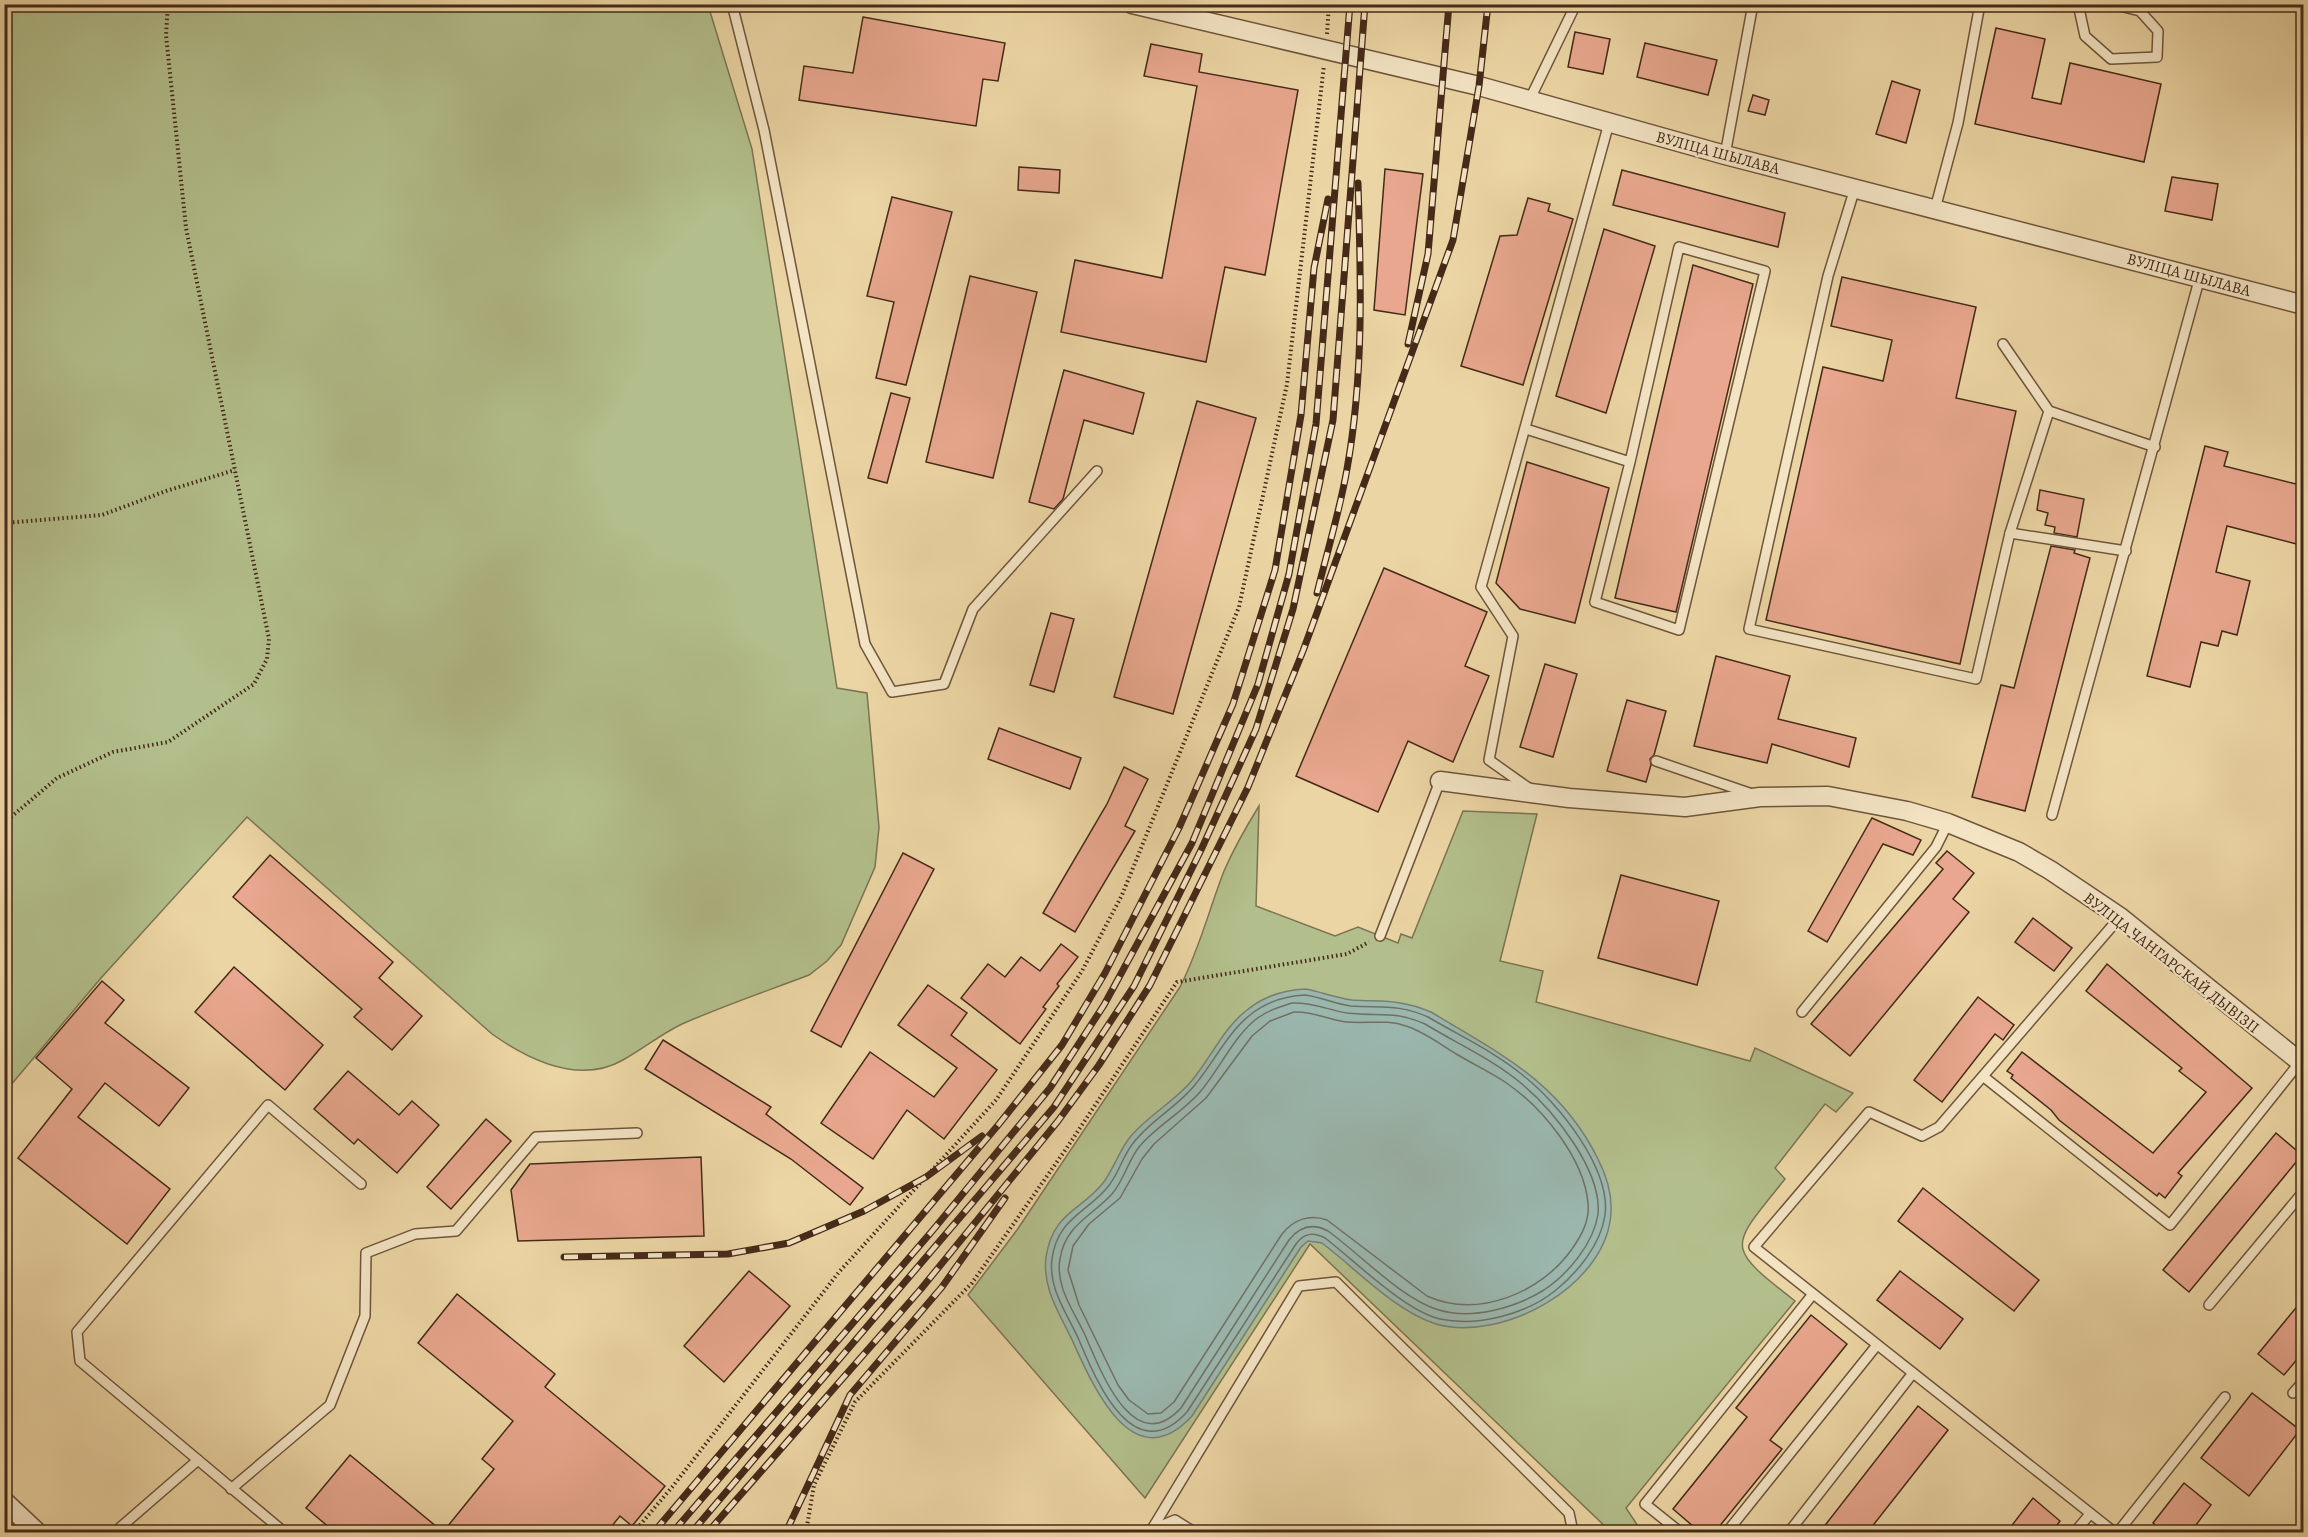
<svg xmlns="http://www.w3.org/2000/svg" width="2308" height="1537" font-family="Alegreya,serif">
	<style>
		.green { fill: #b2be8b; stroke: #7c7452; stroke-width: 1.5 }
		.water { fill: #9ab7ae; stroke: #787f72; stroke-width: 1.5 }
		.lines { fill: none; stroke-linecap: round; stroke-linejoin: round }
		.shore { stroke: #707064; stroke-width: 1.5 }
		.building { fill: #e8a78e; stroke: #452a19; stroke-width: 1.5 }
		.lane-casing { stroke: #6f553c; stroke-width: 12 }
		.street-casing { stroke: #6f553c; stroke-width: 21 }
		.path { stroke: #452a19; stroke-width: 4; stroke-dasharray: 1.5 3; stroke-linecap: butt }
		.lane { stroke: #f3e4c4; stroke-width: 9 }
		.street { stroke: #f3e4c4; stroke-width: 18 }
		.rail-casing { stroke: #452a19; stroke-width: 7 }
		.rail { stroke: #f3e4c4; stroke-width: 4.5; stroke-dasharray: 14; stroke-linecap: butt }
		.labels { text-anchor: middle; stroke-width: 4.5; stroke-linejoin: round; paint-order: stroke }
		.street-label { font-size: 16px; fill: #452a19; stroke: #f3e4c4 }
	</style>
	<rect width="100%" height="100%" fill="#ecd5a4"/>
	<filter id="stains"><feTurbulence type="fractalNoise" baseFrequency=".00333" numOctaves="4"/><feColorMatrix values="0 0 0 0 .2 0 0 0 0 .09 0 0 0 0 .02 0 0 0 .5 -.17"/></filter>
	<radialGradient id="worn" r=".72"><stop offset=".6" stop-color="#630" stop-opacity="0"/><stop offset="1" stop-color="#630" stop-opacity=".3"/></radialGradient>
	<g class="green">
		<path d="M5 4 708 5 752 149 837 688 867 693 879 827 875 867 841 945 827 961 809 975C767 991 723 1006 682 1024 661 1034 643 1049 623 1060 579 1085 529 1060 492 1034L247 817 101 978 5 1092Z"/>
		<path d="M1259 806 1256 906 1335 936 1358 927 1398 943 1401 934 1412 938 1463 811 1537 814 1500 961 1543 971 1536 1002 1750 1061 1755 1048 1853 1093 1836 1112 1825 1104 1775 1168 1785 1179C1730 1248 1723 1245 1795 1301L1626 1508 1642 1532H1611L1310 1244 1145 1498 968 1295 1017 1230 1180 987C1199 950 1209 910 1224 871 1234 848 1246 827 1259 806Z"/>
	</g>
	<path class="water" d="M1306 989C1321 992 1336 998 1352 1000 1383 1002 1401 999 1431 1012 1500 1054 1560 1082 1598 1159 1606 1175 1612 1193 1611 1211 1609 1285 1502 1343 1436 1324 1396 1312 1355 1268 1322 1243L1308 1241 1301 1247 1192 1416C1133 1480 1093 1386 1073 1342 1060 1314 1042 1289 1046 1257 1053 1212 1081 1211 1103 1183 1114 1169 1119 1150 1131 1136 1147 1117 1170 1104 1188 1085 1209 1062 1222 1029 1247 1010 1264 996 1284 990 1306 989Z"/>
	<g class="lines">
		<g class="shore">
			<path d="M1305 995C1321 997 1335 1004 1351 1006 1381 1008 1399 1004 1428 1017 1460 1036 1497 1053 1525 1077 1559 1104 1611 1169 1605 1215 1601 1244 1578 1272 1556 1290 1527 1314 1478 1327 1440 1319 1405 1311 1355 1261 1325 1238 1313 1232 1304 1233 1296 1244L1187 1412C1133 1471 1096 1380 1079 1340 1067 1313 1048 1289 1052 1259 1057 1220 1084 1214 1106 1189 1119 1175 1122 1156 1134 1142 1151 1120 1177 1107 1194 1086 1213 1064 1227 1033 1250 1015 1266 1002 1285 996 1305 995Z"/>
			<path d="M1292 1003C1312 1002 1328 1010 1347 1013 1378 1017 1393 1010 1425 1024 1456 1043 1494 1060 1522 1084 1553 1110 1602 1170 1598 1214 1594 1243 1568 1274 1544 1290 1515 1308 1472 1320 1439 1310 1403 1300 1360 1254 1328 1231 1313 1223 1300 1226 1289 1240L1181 1408C1133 1460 1100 1369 1085 1335 1074 1311 1055 1287 1060 1259 1065 1225 1092 1216 1112 1194 1124 1180 1128 1161 1139 1147 1156 1126 1182 1113 1200 1092 1219 1070 1233 1038 1255 1020 1266 1011 1279 1007 1292 1003Z"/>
			<path d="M1294 1012C1313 1011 1329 1020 1347 1022 1367 1024 1387 1019 1406 1026 1425 1032 1441 1045 1458 1055 1473 1064 1490 1072 1505 1082 1542 1107 1584 1158 1588 1203 1590 1221 1581 1236 1572 1249 1541 1293 1478 1319 1427 1296L1327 1220C1310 1214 1294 1219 1282 1234L1174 1402 1161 1413 1148 1414 1129 1400 1118 1385 1079 1305 1068 1270 1073 1246 1089 1224 1120 1198 1142 1159 1154 1144 1206 1098 1252 1036 1270 1021Z"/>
		</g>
	</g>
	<g class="building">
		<polygon points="863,17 1005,43 998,81 983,79 976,126 799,100 804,66 853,73"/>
		<polygon points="1996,28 2045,39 2032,98 2061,104 2070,63 2161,84 2144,162 1975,124"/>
		<polygon points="1575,32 1610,39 1603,74 1568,67"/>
		<polygon points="1645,43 1717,60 1708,95 1637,77"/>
		<polygon points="1151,44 1202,54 1199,72 1298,90 1265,275 1225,267 1206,362 1061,332 1075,260 1162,278 1197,86 1144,76"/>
		<polygon points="1892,81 1920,90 1906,143 1876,134"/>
		<polygon points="1753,95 1769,100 1765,115 1748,111"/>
		<polygon points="1019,167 1060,170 1059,193 1018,190"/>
		<polygon points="1385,169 1423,174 1405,315 1374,310"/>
		<polygon points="1622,170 1785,213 1778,247 1613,205"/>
		<polygon points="2172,177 2218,184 2212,220 2165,211"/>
		<polygon points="892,197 952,212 906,385 876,378 894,302 867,296"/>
		<polygon points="1528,198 1550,204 1548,211 1573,219 1523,385 1461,366 1500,236 1517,235"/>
		<polygon points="1604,229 1655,246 1606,413 1556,396"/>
		<polygon points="1693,265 1753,284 1676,612 1615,598"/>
		<polygon points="970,276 1037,292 993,478 926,462"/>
		<polygon points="1842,277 1976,307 1956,398 2016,411 1960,664 1766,620 1823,367 1883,381 1892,340 1831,326"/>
		<polygon points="1064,370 1144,393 1133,434 1084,420 1063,499 1054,509 1029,502"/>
		<polygon points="891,393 910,398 887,483 868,478"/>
		<polygon points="1197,401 1256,418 1173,714 1114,697"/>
		<polygon points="2205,446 2228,452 2224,466 2304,486 2304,546 2227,526 2216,572 2250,581 2237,635 2222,631 2218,646 2201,642 2190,687 2147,676"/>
		<polygon points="1527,462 1609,488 1575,623 1520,609 1496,583"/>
		<polygon points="2040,490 2084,499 2077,537 2054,533 2055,527 2045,525 2048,513 2037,510"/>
		<polygon points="2051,546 2075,550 2074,553 2090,558 2025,811 1972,797 2001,685 2014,688"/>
		<polygon points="1384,568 1487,612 1465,666 1489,676 1453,762 1408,741 1378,812 1296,776"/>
		<polygon points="1051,613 1074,619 1054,692 1030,685"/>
		<polygon points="1716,656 1790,676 1778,719 1856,738 1849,767 1772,744 1767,763 1694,746"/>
		<polygon points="1545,664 1577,674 1553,757 1520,747"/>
		<polygon points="1627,700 1666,711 1654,755 1650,759 1651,765 1646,782 1607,771"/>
		<polygon points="999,728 1081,758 1070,789 988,759"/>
		<polygon points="1124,767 1148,779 1125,826 1135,831 1075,932 1043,913 1107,804"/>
		<polygon points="1872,818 1921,840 1913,855 1883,844 1827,942 1808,931"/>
		<polygon points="1947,851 1974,873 1953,899 1969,912 1850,1056 1811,1024 1943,869 1936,863"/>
		<polygon points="903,853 934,869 841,1047 811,1031"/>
		<polygon points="270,855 393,962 379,978 422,1016 392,1050 354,1017 362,1009 233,897"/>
		<polygon points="1621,875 1719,901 1697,985 1598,958"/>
		<polygon points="2033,918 2072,948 2054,971 2015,942"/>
		<polygon points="1061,944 1078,957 1057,984 1059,986 1043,1007 1046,1009 1020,1044 961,998 988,964 1005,977 1021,957 1040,971"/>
		<polygon points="2107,964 2252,1088 2178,1173 2182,1176 2165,1198 2159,1193 2157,1196 2059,1120 2051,1110 2011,1078 2013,1075 2007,1071 2022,1052 2153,1153 2206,1092 2179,1071 2182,1068 2086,991"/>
		<polygon points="234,967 323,1045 285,1090 195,1012"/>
		<polygon points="102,981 124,1000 105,1023 189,1088 159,1126 105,1083 78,1117 170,1189 127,1244 18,1158 72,1089 36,1058"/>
		<polygon points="928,985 967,1013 951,1035 997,1070 944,1139 907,1110 873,1159 821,1123 870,1052 934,1097 957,1068 898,1025"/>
		<polygon points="1978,997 2014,1025 2003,1040 1995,1034 1942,1102 1914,1080"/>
		<polygon points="663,1040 771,1107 766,1114 863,1188 850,1205 791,1159 645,1069"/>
		<polygon points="348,1071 399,1115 412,1101 439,1125 397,1173 358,1139 354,1144 314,1109"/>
		<polygon points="486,1119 511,1141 451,1209 427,1187"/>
		<polygon points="2276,1133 2302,1155 2189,1292 2163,1270"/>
		<polygon points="701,1157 704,1236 518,1241 511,1190 530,1164"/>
		<polygon points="1923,1188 2039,1280 2014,1311 1898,1221"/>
		<polygon points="749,1271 790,1306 724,1382 684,1346"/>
		<polygon points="1900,1271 1963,1319 1940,1349 1877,1300"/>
		<polygon points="457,1294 555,1374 545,1387 665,1486 632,1526 620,1516 606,1533 336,1533 306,1508 350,1455 443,1532 494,1469 482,1459 513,1421 418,1343"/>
		<polygon points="2304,1298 2304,1351 2284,1375 2258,1354"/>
		<polygon points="1811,1315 1847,1344 1770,1440 1782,1449 1714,1533 1701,1533 1673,1509 1747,1417 1736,1408"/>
		<polygon points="2252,1393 2300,1430 2249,1496 2201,1458"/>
		<polygon points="1918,1406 1948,1430 1867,1533 1819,1533"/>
		<polygon points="2184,1483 2211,1505 2190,1533 2165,1533 2153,1523"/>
		<polygon points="2033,1498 2060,1521 2051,1533 2006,1533"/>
	</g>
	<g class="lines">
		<g class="lane-casing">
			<g id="lane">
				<polyline points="732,4 764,130 865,644 892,692 944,684 973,609 1097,471"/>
				<polyline points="2078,4 2085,36 2111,59 2157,57 2158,31 2140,11 2112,4"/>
				<polyline points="1198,19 1200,4"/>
				<polyline points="1529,101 1576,4"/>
				<polyline points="1725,155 1753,4"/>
				<polyline points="1855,188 1828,276 1749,629 1976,679 2010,533 2126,551"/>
				<polyline points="1935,209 1958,123 1980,4"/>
				<polyline points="2003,344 2049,411 2155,447"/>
				<polyline points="1526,429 1630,462 1679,247 1765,271 1679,630 1595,602 1630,462"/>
				<polyline points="2010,533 2049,411"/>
				<polyline points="1656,761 1752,794"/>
				<polyline points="1530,789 1489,760 1513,636 1481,587 1609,123"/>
				<polyline points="2052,815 2200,277"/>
				<polyline points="1380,936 1440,781"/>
				<polyline points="1802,1012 1936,847 1948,823"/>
				<polyline points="1984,1077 2170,1225 2300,1062"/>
				<polyline points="2209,1305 2304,1191"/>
				<polyline points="2293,1393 2304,1381"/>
				<polyline points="198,1460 80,1361 77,1332 268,1105 361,1184"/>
				<polyline points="231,1489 330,1405 365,1316 366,1253 415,1234 456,1231 536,1137 637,1133"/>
				<polyline points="1152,1529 1299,1286 1336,1282 1569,1513 1573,1532"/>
				<polyline points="1151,1530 1175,1520 1194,1532"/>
				<polyline points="115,1532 198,1460 284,1532"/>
				<polyline points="1680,1532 1645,1504 1813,1294"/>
				<polyline points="1727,1532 1877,1345"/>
				<polyline points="1789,1532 1913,1373"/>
				<polyline points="2075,1532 2090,1514"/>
				<polyline points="2114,1532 1754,1247 1869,1112 1922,1136 1939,1127 2120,917"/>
				<polyline points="2118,1532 2225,1397"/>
			</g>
		</g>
		<g class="street-casing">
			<g id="street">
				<polyline points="1132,4 1479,86 1725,155 2304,305"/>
				<polyline points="1440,781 1569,798 1685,807 1760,797 1828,796 1907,811 1948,823 2019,852 2050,870 2120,917 2304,1065"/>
				<polyline points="4,1501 37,1532"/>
			</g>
		</g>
		<g class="path">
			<polyline points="1327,34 1329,4"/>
			<polyline points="4,523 102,515 166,491 235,470"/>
			<polyline points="4,823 57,778 113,752 168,742 254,684 267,659 269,639 186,228 166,35 168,4"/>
			<polyline points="634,1532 673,1486 839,1272 996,1100 1082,971 1122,895 1239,607 1287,384 1324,65"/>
			<polyline points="806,1532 814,1485 855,1402 972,1283 1066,1149 1177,982 1347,954 1369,942"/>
		</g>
		<use href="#lane" class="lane"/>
		<use href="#street" class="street"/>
		<g class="rail-casing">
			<g id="rail">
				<polyline points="1408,344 1428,254 1449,4"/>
				<path d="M1317 593C1327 552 1340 510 1347 469 1364 375 1361 278 1358 183"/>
				<polyline points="564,1257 728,1254 789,1243 864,1211 926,1177 982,1136"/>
				<polyline points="654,1532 999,1124 1062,1045 1105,973 1179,828 1233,704 1275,570 1301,415 1314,268 1328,199"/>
				<polyline points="673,1532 933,1230 1050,1088 1104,1005 1192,843 1258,684 1289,574 1316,424 1350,4"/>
				<polyline points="692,1532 1054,1107 1134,986 1201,850 1256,729 1293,609 1333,420 1365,4"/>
				<polyline points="708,1532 921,1289 1058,1121 1099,1065 1150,985 1248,787 1303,651 1453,240 1479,86 1488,4"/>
				<polyline points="786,1532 850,1395 942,1287 1005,1198"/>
			</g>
		</g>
		<use href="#rail" class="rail"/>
	</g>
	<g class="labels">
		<g class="street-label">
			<text transform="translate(1718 152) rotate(15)" y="6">ВУЛІЦА ШЫЛАВА</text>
			<text transform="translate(2189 274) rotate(15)" y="6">ВУЛІЦА ШЫЛАВА</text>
			<text transform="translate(2172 962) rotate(38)" y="6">ВУЛІЦА ЧАНГАРСКАЙ ДЫВІЗІІ</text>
		</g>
	</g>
	<rect width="2308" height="1537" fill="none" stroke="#ecd5a4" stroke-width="24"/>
	<rect x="6" y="6" width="2296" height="1525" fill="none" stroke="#452a19" stroke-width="3"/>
	<rect x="12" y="12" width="2284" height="1513" fill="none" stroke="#452a19" stroke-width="1.5"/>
	<rect width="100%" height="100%" filter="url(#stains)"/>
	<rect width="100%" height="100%" fill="url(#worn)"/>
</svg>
